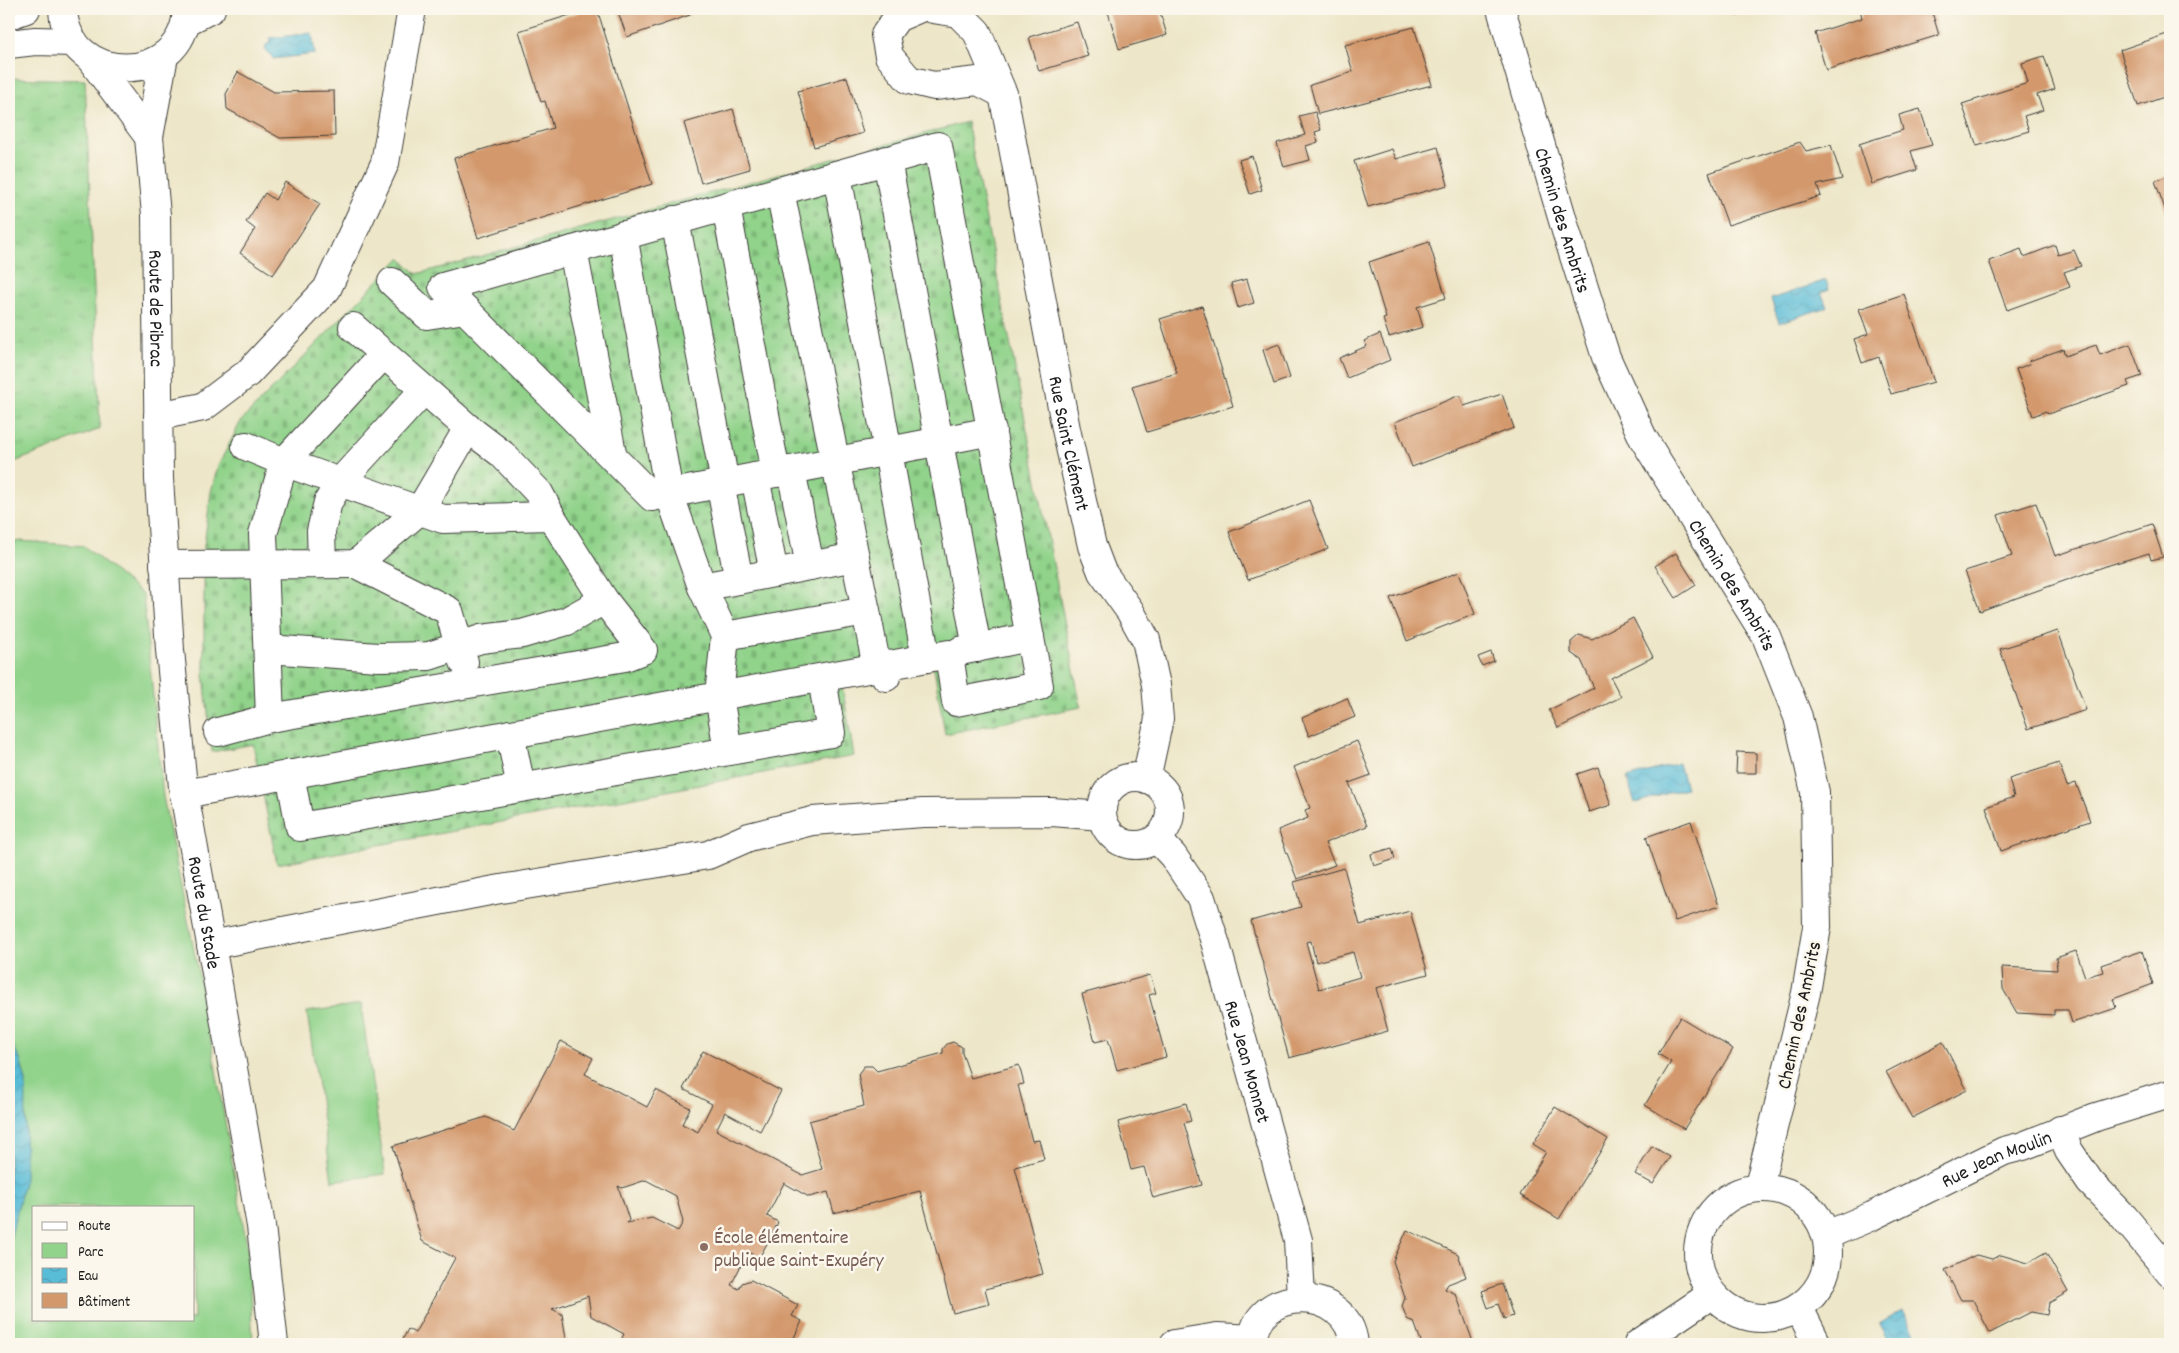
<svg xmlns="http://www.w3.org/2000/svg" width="2179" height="1353" font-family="Dekko,sans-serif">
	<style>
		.grass { fill: url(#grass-tufts); stroke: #567854 }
		.cemetery { fill: url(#cemetery-stones); stroke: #567854 }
		.park { fill: #91d38b; stroke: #567854; fill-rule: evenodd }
		.water { fill: url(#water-waves); stroke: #3a6c7a }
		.building { fill: #d3986c; fill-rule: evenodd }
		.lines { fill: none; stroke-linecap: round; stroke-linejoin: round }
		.minor-casing { stroke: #3b3a36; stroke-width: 30 }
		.major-casing { stroke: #3b3a36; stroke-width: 30 }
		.minor { stroke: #fff; stroke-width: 28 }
		.major { stroke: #fff; stroke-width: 28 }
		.education-dot { fill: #8d6e63; stroke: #fbf7ec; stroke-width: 2 }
		.labels { text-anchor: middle; stroke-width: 5; stroke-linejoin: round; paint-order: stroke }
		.street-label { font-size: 20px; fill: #1c1c1c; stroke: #fbf7ec }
		.education-label { font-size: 20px; fill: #785e54; stroke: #fbf7ec; text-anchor: start }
	</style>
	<defs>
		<pattern id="grass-tufts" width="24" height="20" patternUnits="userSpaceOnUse" patternTransform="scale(1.25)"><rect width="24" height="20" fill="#91d38b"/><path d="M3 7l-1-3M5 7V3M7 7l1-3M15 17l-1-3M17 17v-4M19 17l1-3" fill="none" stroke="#7cb577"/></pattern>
		<pattern id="cemetery-stones" width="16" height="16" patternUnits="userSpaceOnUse" patternTransform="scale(1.25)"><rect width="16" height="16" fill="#91d38b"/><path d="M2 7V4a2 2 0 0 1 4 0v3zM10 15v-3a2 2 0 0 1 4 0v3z" fill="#7cb577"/></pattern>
		<pattern id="water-waves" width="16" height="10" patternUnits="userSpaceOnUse" patternTransform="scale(1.25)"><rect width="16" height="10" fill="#59bcd7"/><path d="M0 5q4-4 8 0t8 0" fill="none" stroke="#4da1b8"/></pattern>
	</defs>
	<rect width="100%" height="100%" fill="#fbf7ec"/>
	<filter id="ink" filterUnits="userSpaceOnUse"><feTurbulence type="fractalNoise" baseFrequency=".02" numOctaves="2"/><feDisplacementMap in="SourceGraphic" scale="10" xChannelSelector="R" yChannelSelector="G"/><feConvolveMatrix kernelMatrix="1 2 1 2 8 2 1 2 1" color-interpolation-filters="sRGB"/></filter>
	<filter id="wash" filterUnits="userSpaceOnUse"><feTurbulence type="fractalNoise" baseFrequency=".0096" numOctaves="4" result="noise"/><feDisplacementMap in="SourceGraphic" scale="20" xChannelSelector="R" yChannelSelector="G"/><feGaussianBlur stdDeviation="1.12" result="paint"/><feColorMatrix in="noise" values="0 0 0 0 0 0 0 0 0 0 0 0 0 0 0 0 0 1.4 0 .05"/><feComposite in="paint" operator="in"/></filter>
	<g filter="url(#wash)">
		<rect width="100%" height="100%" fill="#ede6c8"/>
		<polygon class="grass" points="9,78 85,80 100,429 9,464"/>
		<polygon class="cemetery" points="967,122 1081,707 945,734 934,668 842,686 854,756 277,864 253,744 212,752 204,675 204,546 211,492 218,466 241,421 400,258 417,274"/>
		<g class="park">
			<path d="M21 541 84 546 143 595 163 797 200 980 248 1252 253 1344H9V543ZM34 1207H194V1319H34Z"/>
			<polygon points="361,1004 385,1174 332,1181 307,1012"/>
		</g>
		<g class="water">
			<polygon points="312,33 315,54 273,59 272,55 265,51 266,45 271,42 270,38"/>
			<polygon points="1826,280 1829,289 1821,292 1827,307 1779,323 1771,299"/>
			<polygon points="1679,763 1686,788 1635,803 1627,778"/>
			<polygon points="9,1039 20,1059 26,1081 25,1178 9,1245"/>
			<polygon points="1902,1311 1922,1344 1890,1344 1879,1324"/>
		</g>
		<g id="blocks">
			<g class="building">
				<polygon points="589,9 597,9 652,184 478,238 454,158 553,128 545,101 541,102 519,31"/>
				<polygon points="617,9 688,9 690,15 627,37"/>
				<polygon points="1120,9 1159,9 1167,35 1119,49 1108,12"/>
				<polygon points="1730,9 1750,9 1732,15"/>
				<polygon points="1860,9 1931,9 1939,35 1826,70 1815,33 1862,18"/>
				<polygon points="1077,22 1088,56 1039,71 1029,37"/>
				<polygon points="1414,27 1432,85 1318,114 1310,85 1353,72 1345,45"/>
				<polygon points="2170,33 2170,95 2138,106 2120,50"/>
				<polygon points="2044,56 2055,89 2037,95 2043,110 2024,116 2029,131 1977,146 1962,104 2028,83 2022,63"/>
				<polygon points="238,72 274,92 334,91 335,136 280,138 227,109 226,94"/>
				<polygon points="847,77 863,133 814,147 798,91"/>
				<polygon points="733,109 750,169 701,183 684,123"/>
				<polygon points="1920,109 1932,145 1911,151 1917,170 1872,184 1859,144 1903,130 1899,115"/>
				<polygon points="1315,112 1321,130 1315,132 1318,142 1306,146 1310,160 1284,167 1277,143 1305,135 1299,116"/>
				<polygon points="1800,142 1806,151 1831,145 1842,179 1817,185 1821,196 1728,225 1709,173"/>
				<polygon points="1438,147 1448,185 1368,207 1354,161 1392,149 1396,159"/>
				<polygon points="1252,156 1262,190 1250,194 1239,160"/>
				<polygon points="2170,175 2170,223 2155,181"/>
				<polygon points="285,182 320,204 273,275 240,253 255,229 246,222 265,193 275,200"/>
				<polygon points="1429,242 1446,298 1417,307 1423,327 1389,337 1383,319 1386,318 1369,262"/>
				<polygon points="2055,245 2058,255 2074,250 2081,266 2064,272 2070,287 2007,310 1989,261 2021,249 2024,257"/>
				<polygon points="1247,279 1254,303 1238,308 1231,283"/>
				<polygon points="1904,294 1934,382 1891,394 1879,357 1862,363 1854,339 1868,334 1859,309"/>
				<polygon points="1202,306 1233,406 1147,432 1132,386 1177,373 1160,319"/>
				<polygon points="1380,334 1390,360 1347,378 1339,358 1367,346 1364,341"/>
				<polygon points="1279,344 1290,378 1274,384 1263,350"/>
				<polygon points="2130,344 2142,376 2127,381 2129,386 2048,414 2046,411 2033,416 2016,369 2030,364 2029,361 2063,349 2065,356 2096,345 2100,355"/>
				<polygon points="1502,394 1514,428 1412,467 1395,422 1460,395 1464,406"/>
				<polygon points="1309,500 1328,549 1248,580 1229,532"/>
				<polygon points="2036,503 2055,556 2152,524 2163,557 2151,560 2149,553 2106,566 1980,611 1965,571 2012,556 1998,515"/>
				<polygon points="1676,553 1696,585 1676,598 1655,566"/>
				<polygon points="1459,572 1475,614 1407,641 1390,598"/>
				<polygon points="1633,618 1653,657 1611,678 1621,697 1558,728 1549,710 1594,688 1581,660 1571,653 1571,642 1579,635 1592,639"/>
				<polygon points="2058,631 2086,710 2028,729 2000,649"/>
				<polygon points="1491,652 1494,661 1482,666 1478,657"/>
				<polygon points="1347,698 1355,717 1309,736 1302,718"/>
				<polygon points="1357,741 1371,775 1349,783 1367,826 1325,843 1335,865 1297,879 1278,830 1308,818 1305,810 1310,808 1294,767"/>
				<polygon points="1737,752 1756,753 1756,773 1736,773"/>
				<polygon points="2059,763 2067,786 2076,783 2090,821 2001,851 1986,807 2014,797 2009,779"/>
				<polygon points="1598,767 1611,805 1589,812 1577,774"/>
				<polygon points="1691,821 1719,906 1675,921 1646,837"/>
				<polygon points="1392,848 1395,859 1374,866 1371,854"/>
				<path d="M1344 868 1360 925 1410 911 1428 974 1376 988 1388 1031 1289 1058 1251 921 1301 907 1294 882ZM1311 941 1316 962 1353 952 1360 977 1319 989 1306 942Z"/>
				<polygon points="2076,951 2085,977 2103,972 2101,965 2142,951 2153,984 2113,999 2116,1008 2072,1023 2068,1010 2054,1010 2054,1015 2017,1013 2003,989 2002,967 2057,970 2056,958"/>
				<polygon points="1150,975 1156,993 1149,995 1166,1057 1117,1070 1108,1039 1095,1042 1082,994"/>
				<polygon points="1680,1017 1733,1049 1684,1129 1645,1105 1671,1062 1658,1054"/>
				<path d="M561 1041 593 1058 585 1074 647 1107 656 1090 690 1108 682 1124 698 1132 712 1104 683 1089 703 1051 781 1091 760 1131 725 1112 716 1130 802 1175 822 1169 809 1121 864 1106 858 1074 864 1066H872L877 1071 943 1053V1049L947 1044 953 1042 962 1047V1053L971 1078 1019 1065 1024 1084 1018 1085 1032 1141 1039 1140 1044 1159 1015 1167 1043 1274 985 1289 989 1304 953 1313 920 1191 834 1213 828 1192 809 1197 784 1183 767 1216 778 1222 774 1231 759 1258 748 1252 731 1285 739 1289 742 1283 751 1280 798 1305 792 1316 802 1321 791 1344H619L624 1334 591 1316 588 1296 552 1309 562 1314 567 1344 401 1343 408 1329 415 1333 455 1258 422 1241 393 1146 486 1117 514 1131ZM646 1180 676 1196 683 1222 678 1231 652 1218 627 1223 629 1220 618 1186 622 1188Z"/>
				<polygon points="1943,1042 1967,1090 1912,1118 1886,1072"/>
				<polygon points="1186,1103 1191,1121 1184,1123 1202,1185 1153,1198 1144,1167 1131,1170 1118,1122"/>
				<polygon points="1555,1107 1608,1139 1559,1219 1520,1195 1546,1152 1533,1144"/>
				<polygon points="1652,1146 1670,1157 1653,1184 1635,1174"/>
				<polygon points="1407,1230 1458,1254 1466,1277 1448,1284 1445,1289 1456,1294 1473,1342 1466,1344 1422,1344 1414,1322 1407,1319 1402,1306 1405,1298 1393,1261"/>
				<polygon points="2046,1253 2068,1292 2049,1303 2047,1315 2031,1312 1990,1333 1973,1300 1961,1300 1945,1270 1976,1255 1992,1259 2001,1255 2028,1263"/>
				<polygon points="1502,1284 1513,1316 1504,1319 1498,1304 1488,1308 1482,1291"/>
			</g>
		</g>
	</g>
	<g filter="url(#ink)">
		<use href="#blocks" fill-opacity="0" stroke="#3b3a36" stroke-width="1"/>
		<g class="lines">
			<g class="minor-casing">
				<g id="minor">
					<polyline points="918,9 897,18 885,35 889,56 909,80 934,86 978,81 1003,94"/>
					<path id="s1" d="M933 9 958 13 977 32 1003 94 1066 429 1092 546 1102 572 1130 611 1146 640 1156 685 1159 719 1146 779"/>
					<path id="s2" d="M1501 9 1566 231 1606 357 1643 438 1766 636 1798 717 1815 792 1817 927 1806 993 1759 1186"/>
					<polyline points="9,15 26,9"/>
					<polyline points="187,21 211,9"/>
					<polyline points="9,44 35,41 74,42"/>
					<polyline points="887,160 977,648"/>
					<polyline points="837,175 926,658"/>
					<polyline points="780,191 443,287 652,497 992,431"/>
					<polyline points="726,207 776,473"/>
					<polyline points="675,220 725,483"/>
					<polyline points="623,235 669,493 702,587 725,636"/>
					<polyline points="573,250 613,458"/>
					<polyline points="392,282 427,315 465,309"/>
					<polyline points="158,416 203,407 248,373 327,289 385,163 412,9"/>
					<polyline points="246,446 284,462 443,519 551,516"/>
					<polyline points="791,470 810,566"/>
					<polyline points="755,477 774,573"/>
					<polyline points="720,483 739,580"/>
					<polyline points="322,564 321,531 328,502 340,482 424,390"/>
					<polyline points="356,564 449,611 464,662"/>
					<polyline points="164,565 356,564 420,510 468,428"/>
					<polyline points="702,587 855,557"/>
					<polyline points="866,611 780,191 938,146 1039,686 956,702 949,654 884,666"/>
					<polyline points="268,649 378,657 429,656 481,639 522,634 567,621 604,600"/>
					<polyline points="960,651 1030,637"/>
					<polyline points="270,718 263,534 284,462 383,355"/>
					<polyline points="218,732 270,718 625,657 643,650 604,600 551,516 539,493 502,454 468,428 353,327"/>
					<polyline points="510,734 521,787"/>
					<polyline points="728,751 719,696 725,636 866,611 877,668"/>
					<polyline points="290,774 300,827 831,733 822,678"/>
					<circle cx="1136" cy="811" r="34"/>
					<polyline points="184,794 884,666 886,677"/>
					<path id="s3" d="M1157 839 1173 856 1201 898 1216 945 1298 1240 1301 1298"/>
					<polyline points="211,945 495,890 708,855 749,837 812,821 923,813 1052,812 1102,816"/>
					<polyline points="2060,1130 2069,1151 2090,1182 2124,1217 2170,1273"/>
					<circle cx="1763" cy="1253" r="65"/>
					<path id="s4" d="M1827 1235 1872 1216 2004 1151 2023 1146 2096 1117 2170 1094"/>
					<polyline points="1799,1308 1817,1344"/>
					<polyline points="1174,1344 1217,1337 1253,1339"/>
					<path d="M1252 1344C1254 1285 1348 1284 1354 1344"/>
					<polyline points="1638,1344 1712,1294"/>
				</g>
			</g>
			<g class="major-casing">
				<g id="major">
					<path d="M63 9C66 86 184 88 187 9"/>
					<path id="s5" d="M164 56 149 137 156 215 159 479 170 650 183 787 261 1226 274 1344"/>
					<polyline points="90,58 149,137"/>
				</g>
			</g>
			<use href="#minor" class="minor"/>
			<use href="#major" class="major"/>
		</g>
	</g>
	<circle class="education-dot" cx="704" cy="1247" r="5"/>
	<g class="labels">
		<g class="street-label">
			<text dy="7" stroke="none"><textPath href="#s2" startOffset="220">Chemin des Ambrits</textPath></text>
			<text dy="7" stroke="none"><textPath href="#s5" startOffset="254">Route de Pibrac</textPath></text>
			<text dy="7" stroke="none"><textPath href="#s1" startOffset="475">Rue Saint Clément</textPath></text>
			<text dy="7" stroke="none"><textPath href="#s2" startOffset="625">Chemin des Ambrits</textPath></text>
			<text dy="7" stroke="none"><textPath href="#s5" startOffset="861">Route du Stade</textPath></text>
			<text transform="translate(1798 1015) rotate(-78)" y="7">Chemin des Ambrits</text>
			<text dy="7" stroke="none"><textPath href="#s3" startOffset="244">Rue Jean Monnet</textPath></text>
			<text dy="7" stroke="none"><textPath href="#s4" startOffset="186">Rue Jean Moulin</textPath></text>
		</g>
		<g class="education-label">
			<text x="714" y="1243">École élémentaire<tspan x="714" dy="23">publique Saint-Exupéry</tspan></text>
		</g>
	</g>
	<rect width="2179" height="1353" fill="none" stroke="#fbf7ec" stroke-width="30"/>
	<rect x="32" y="1206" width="162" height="115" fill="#fbf7ec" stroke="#a29f99"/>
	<rect x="42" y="1222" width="25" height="8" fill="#ffffff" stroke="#a29f99"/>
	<text x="78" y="1230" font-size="15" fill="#1c1c1c">Route</text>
	<rect x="42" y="1243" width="25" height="15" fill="#91d38b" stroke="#a29f99"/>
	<text x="78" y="1256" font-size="15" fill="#1c1c1c">Parc</text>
	<rect x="42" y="1268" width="25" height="15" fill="url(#water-waves)" stroke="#a29f99"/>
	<text x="78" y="1280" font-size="15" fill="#1c1c1c">Eau</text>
	<rect x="42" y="1293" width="25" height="15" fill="#d3986c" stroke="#a29f99"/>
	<text x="78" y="1306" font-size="15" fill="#1c1c1c">Bâtiment</text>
</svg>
